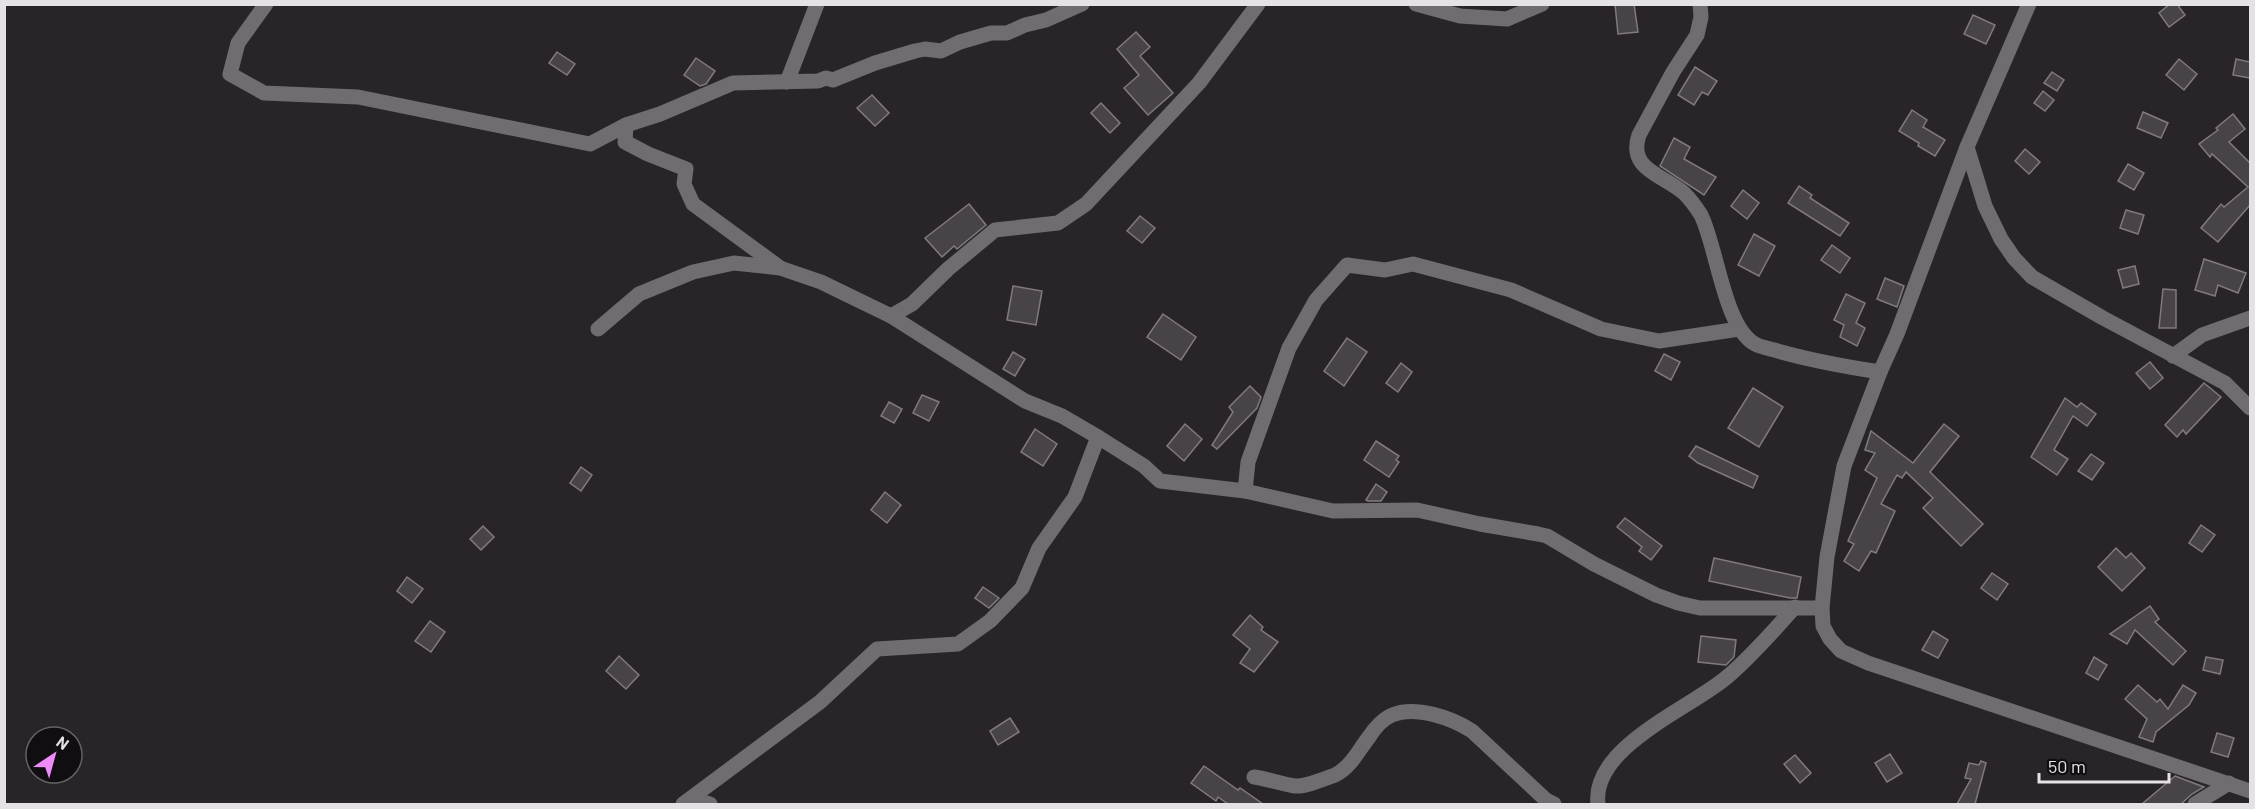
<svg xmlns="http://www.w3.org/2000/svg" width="2255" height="809" font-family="Barlow,sans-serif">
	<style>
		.building { fill: #484349; stroke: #807a80; stroke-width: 1.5 }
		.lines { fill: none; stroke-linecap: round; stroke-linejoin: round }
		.minor { stroke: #706d70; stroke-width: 15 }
	</style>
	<rect width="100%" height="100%" fill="#282429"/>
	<g class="building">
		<polygon points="1615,4 1634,4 1638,32 1618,34"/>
		<polygon points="2170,4 2177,4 2185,15 2169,27 2159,13"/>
		<polygon points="1973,15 1995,25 1986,44 1964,34"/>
		<polygon points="1136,32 1150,47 1140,56 1173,93 1148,115 1124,88 1139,75 1117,49"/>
		<polygon points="557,52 575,64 567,75 549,63"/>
		<polygon points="696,58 715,71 706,84 700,86 684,75"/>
		<polygon points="2179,59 2197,74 2184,90 2166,75"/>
		<polygon points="2236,59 2250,62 2250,78 2233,75"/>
		<polygon points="1695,67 1717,81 1708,95 1702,92 1694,105 1678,95"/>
		<polygon points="2052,72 2064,80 2057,91 2044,83"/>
		<polygon points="2043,91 2054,100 2045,111 2034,103"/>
		<polygon points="872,95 889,113 875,126 857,108"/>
		<polygon points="1101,103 1120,123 1110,133 1091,113"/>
		<polygon points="1912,110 1927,120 1923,127 1945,140 1935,156 1918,146 1919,143 1899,131"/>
		<polygon points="2143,112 2168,123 2161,138 2137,128"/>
		<polygon points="2233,114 2245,129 2229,142 2250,163 2250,205 2218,242 2201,228 2221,204 2224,207 2248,187 2212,154 2210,157 2199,144 2218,130 2216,128"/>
		<polygon points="1674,138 1690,147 1684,159 1716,177 1704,195 1660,166"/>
		<polygon points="2025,149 2040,162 2029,174 2015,161"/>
		<polygon points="2128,164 2144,173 2134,190 2118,181"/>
		<polygon points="1799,186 1812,195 1810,198 1849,223 1840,236 1788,203"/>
		<polygon points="1743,190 1759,203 1747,219 1731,206"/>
		<polygon points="969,204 986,225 957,249 954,246 942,257 925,238"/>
		<polygon points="2126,210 2144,215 2138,234 2120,228"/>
		<polygon points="1140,216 1155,228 1142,243 1127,231"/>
		<polygon points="1754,234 1775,246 1759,276 1738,265"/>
		<polygon points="1832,245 1850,258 1840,273 1821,260"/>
		<polygon points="2204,259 2246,273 2238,293 2218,285 2215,296 2195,290"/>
		<polygon points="2135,266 2139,284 2123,288 2118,270"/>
		<polygon points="1885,278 1904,286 1897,307 1877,299"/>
		<polygon points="1013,286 1042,291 1036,325 1007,320"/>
		<polygon points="2163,289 2176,290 2176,328 2159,328"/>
		<polygon points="1846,294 1865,303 1856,323 1865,328 1857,346 1840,337 1844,325 1834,320"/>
		<polygon points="1163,314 1196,337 1181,360 1147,337"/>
		<polygon points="1347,338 1367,352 1344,386 1324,371"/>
		<polygon points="1013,352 1025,359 1015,376 1003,369"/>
		<polygon points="1664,354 1680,362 1671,380 1655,371"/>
		<polygon points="2150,362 2163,378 2150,389 2136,373"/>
		<polygon points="1401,363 1412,372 1398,392 1386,383"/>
		<polygon points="2204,383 2221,397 2186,434 2183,430 2177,437 2165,425"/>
		<polygon points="1250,386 1261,397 1257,408 1217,449 1212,445 1233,412 1229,407"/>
		<polygon points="1753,388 1783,407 1759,447 1728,428"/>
		<polygon points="922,395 939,402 929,421 913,413"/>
		<polygon points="2065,398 2077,407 2081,403 2096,414 2087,426 2073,416 2054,450 2068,459 2057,475 2031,457"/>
		<polygon points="889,402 902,409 894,423 881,416"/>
		<polygon points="1185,424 1202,439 1184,461 1167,446"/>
		<polygon points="1944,424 1959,436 1930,472 1983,524 1961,546 1923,508 1933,498 1906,472 1902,478 1897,475 1881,504 1895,511 1876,553 1871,551 1859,571 1844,561 1854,544 1848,541 1877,478 1865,470 1875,453 1865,450 1871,431 1913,463"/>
		<polygon points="1035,429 1057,444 1043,466 1021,452"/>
		<polygon points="1376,441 1399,456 1396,460 1399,462 1389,477 1364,460"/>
		<polygon points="1696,446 1758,476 1753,488 1698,463 1689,456"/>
		<polygon points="2091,454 2104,463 2092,480 2078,471"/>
		<polygon points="581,467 592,475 581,491 570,483"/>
		<polygon points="1376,484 1387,492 1381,501 1368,501 1366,500"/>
		<polygon points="885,492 901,505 887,523 871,510"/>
		<polygon points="1625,518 1662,546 1651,560 1639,551 1642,547 1617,527"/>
		<polygon points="2201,525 2215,535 2202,552 2189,543"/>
		<polygon points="483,526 494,537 481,550 470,539"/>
		<polygon points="2116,548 2126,558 2131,553 2145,568 2122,591 2098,567"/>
		<polygon points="1714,558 1801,577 1797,598 1790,598 1709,581"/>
		<polygon points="1992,573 2008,584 1997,600 1981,588"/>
		<polygon points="407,577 423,589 412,603 397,591"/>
		<polygon points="983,587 999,598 989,608 975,598"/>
		<polygon points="2150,606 2159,619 2155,622 2186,651 2173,665 2135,630 2127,644 2110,634"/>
		<polygon points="1250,615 1263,627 1261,630 1278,642 1254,672 1240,663 1250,649 1233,635"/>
		<polygon points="430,621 445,632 431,652 415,641"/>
		<polygon points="1933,631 1948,640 1938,658 1922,650"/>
		<polygon points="1701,636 1736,640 1734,657 1726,665 1698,662"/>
		<polygon points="619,656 639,675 626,689 606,671"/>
		<polygon points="2094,657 2107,665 2098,680 2086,673"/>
		<polygon points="2206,657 2223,660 2220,674 2203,670"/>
		<polygon points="2138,685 2157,702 2160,699 2168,709 2183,685 2196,693 2189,705 2156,732 2153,742 2139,737 2147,719 2125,699"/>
		<polygon points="1010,718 1019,732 998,745 990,731"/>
		<polygon points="2217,733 2234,738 2228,757 2211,752"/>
		<polygon points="1890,754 1902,773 1887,782 1875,763"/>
		<polygon points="1795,755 1811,773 1800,783 1784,764"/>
		<polygon points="1981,761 1986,763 1975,804 1957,804 1971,779 1965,778 1969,763 1979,765"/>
		<polygon points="1204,766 1238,790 1240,788 1263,804 1228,804 1218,797 1216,801 1191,783"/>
		<polygon points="2175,776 2204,787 2192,794 2181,804 2142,804"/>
	</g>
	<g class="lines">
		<g class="minor">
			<polyline points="266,4 238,43 230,74 264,93 358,97 590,144 626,125 660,114 733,83 818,81 826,78 833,80 875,63 915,51 925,49 941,51 960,42 991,33 1007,33 1025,25 1046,20 1082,4"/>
			<polyline points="1416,4 1460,16 1507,19 1542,4"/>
			<path d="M1700 4 1701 17 1697 35 1673 72 1639 135C1627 170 1664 175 1684 193 1691 200 1696 207 1701 215 1717 247 1724 327 1755 344 1762 348 1773 349 1781 352 1814 361 1847 367 1880 372"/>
			<polyline points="2029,4 1967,147 1897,334 1880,372 1844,466 1827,557 1822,608 1823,626 1830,639 1841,651 1868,663 2250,791"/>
			<polyline points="787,82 817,4"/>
			<polyline points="626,125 625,142 648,154 686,169 684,184 693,204 779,267"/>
			<polyline points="1967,147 1985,206 2001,239 2014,258 2032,277 2103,318 2225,383 2250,408"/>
			<polyline points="891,316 912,304 948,269 995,230 1058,223 1086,204 1199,83 1258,4"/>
			<polyline points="598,329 639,294 693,272 734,263 780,268 821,282 891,316 1025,401 1062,416 1098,437 1144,466 1160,481 1245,491 1333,511 1417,510 1480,524 1538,534 1547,536 1594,564 1656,595 1678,603 1700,608 1822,608"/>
			<polyline points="2173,356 2202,335 2250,318"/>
			<polyline points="1245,491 1248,462 1289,348 1316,300 1347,265 1385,270 1413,264 1511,290 1601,329 1659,341 1739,329"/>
			<path d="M1254 777C1268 779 1282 784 1295 786 1306 787 1324 779 1335 775 1351 767 1358 751 1369 737 1374 729 1383 719 1392 715 1415 705 1452 718 1472 731L1546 800 1554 804"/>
			<polyline points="691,799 710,804"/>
			<polyline points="683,804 820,702 877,649 958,644 990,621 1022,588 1039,548 1075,497 1098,437"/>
			<path d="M1598 804C1591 747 1691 708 1727 677 1752 656 1773 631 1795 607"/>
			<polyline points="2195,804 2229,783"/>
		</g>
	</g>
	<rect width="2255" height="809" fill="none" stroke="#e5e1e5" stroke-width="12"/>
	<g transform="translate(54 755) rotate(36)"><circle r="28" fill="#100e10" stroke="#656265" stroke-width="1.5"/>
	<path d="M0-4.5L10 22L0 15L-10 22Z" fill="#ed8cf9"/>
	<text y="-9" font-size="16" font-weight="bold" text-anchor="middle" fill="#e5e1e5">N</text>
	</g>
	<path d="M2039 773v9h130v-9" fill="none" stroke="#e5e1e5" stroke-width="3"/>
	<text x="2048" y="773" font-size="18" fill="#e5e1e5" stroke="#100e10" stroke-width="4.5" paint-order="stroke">50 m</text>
</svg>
